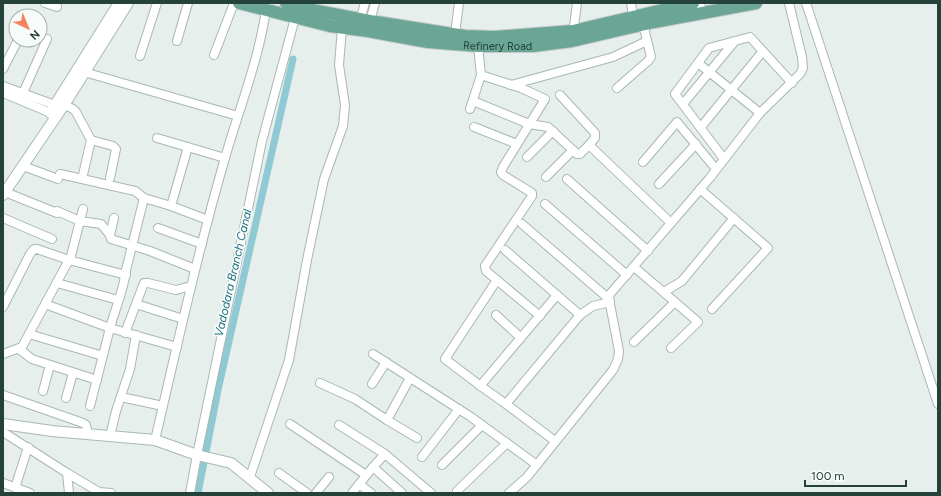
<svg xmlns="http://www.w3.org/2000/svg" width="941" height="496" font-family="Figtree,sans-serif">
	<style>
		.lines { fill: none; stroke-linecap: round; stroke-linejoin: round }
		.canal { stroke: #8ec9d4; stroke-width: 7 }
		.minor-casing { stroke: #a8b8b2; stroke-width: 10 }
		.tertiary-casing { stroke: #a8b8b2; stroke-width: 12 }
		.primary-casing { stroke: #c2cac8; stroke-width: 14 }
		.minor { stroke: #fff; stroke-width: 8 }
		.tertiary { stroke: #fff; stroke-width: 10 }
		.primary { stroke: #6aa596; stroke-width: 12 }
		.labels { text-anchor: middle; stroke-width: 3.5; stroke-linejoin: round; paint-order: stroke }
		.street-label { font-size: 11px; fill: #24423a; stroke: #f7fbf9 }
		.water-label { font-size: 12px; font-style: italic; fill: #1c6f80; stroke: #f7fbf9 }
	</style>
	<rect width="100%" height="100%" fill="#e6efeb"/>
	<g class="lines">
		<polyline class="canal" points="198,493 218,390 293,59"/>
		<g class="minor-casing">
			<g id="minor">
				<polyline points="45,3 57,7"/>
				<polyline points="631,3 633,17"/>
				<polyline points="700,3 702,13"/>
				<polyline points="806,3 938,404"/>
				<polyline points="360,20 365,3"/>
				<polyline points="370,21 375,3"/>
				<polyline points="455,34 459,3"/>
				<polyline points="573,34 577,3"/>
				<polyline points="177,41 188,3"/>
				<polyline points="478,46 481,75 521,88 545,99 503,167 501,172 503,175 532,193 532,196 485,266 486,271 540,316"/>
				<polyline points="214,55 234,3"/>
				<polyline points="140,56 157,3"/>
				<polyline points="698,63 760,113"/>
				<polyline points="3,69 18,40"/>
				<polyline points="84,72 238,116"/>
				<polyline points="511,85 613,57 647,41"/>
				<polyline points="3,86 55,105"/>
				<polyline points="617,88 648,61 651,57 643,24"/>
				<polyline points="3,93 51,113"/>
				<polyline points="23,93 47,39"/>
				<polyline points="560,95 595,133 595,138 589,145"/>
				<polyline points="473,101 529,124 548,127 577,154 580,154 589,145 671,223"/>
				<polyline points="59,102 73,109 76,112 91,140 113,146 116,149 110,178"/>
				<polyline points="683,104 735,41"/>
				<polyline points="470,109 481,75"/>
				<polyline points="474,127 517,144"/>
				<polyline points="701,127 763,51"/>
				<polyline points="157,138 225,158"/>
				<polyline points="527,157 553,131"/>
				<polyline points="724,159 675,94 709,48 750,37 792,83"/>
				<polyline points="643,162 677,122 716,169"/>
				<polyline points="23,166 58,179"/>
				<polyline points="60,174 135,191 144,198"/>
				<polyline points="546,177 573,150"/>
				<polyline points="82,179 91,140"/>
				<polyline points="567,179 648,251"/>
				<polyline points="659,184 696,144"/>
				<polyline points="700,189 768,248 712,309"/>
				<polyline points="5,192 57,213"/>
				<polyline points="545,204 627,275"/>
				<polyline points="171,206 208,220"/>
				<polyline points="57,211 80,221 101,224 110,235"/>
				<polyline points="3,218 52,239"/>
				<polyline points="114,218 110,235 111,239 150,251 195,269"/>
				<polyline points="522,224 609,299"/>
				<polyline points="158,228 202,244"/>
				<polyline points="634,267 675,302 634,342"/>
				<polyline points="497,280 445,359 482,387 506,404 580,315 505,250"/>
				<polyline points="57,283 118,300"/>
				<polyline points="664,292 682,281 734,218"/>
				<polyline points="45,304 110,328 90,406"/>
				<polyline points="136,304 183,319"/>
				<polyline points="3,307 30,254 34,249 37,249 69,260 126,275"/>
				<polyline points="496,315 521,338"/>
				<polyline points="580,315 593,306 610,302"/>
				<polyline points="125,333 144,283 148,283 176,290 191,286"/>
				<polyline points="29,334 103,356"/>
				<path d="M177 347 110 328C115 309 124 290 126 270L144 198 171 206 188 147"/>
				<polyline points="671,348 698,322 675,302"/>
				<polyline points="19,349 32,359 97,380"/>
				<polyline points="3,354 22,347 71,256 83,209"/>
				<polyline points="373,354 471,417 537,465"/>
				<polyline points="410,378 387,420 417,438"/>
				<polyline points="320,383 355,399 387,420"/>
				<polyline points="372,384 386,362"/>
				<polyline points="480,386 557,295"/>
				<polyline points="43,391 50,365"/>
				<polyline points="3,395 83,423 86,425 88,434"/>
				<polyline points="121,397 163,406"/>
				<polyline points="66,398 73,373"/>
				<polyline points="506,404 555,441"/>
				<polyline points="290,424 366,475"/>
				<polyline points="339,425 385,454"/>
				<polyline points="3,432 67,473 69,493"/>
				<polyline points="110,436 116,411 130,369 136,335"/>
				<path d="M155 440C177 346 198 251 225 158 240 106 260 57 267 3"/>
				<polyline points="422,457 459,409"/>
				<polyline points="442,465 482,425"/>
				<polyline points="373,467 402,493"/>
				<polyline points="67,473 99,492 111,493"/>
				<polyline points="279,473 307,493"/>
				<polyline points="250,477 289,360 307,260 324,179 343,126 345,105 339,65 342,28"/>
				<polyline points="3,483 30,493"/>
				<polyline points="359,484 371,493"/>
				<polyline points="15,488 28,447"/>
				<polyline points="457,491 507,443"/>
				<polyline points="190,493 197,455 262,141 295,18"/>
				<polyline points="316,493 329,477"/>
				<polyline points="352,493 373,467 385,454 431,493"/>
				<polyline points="509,493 527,477 613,370 618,359 619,351 609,299 610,294 709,179 760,113 800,74 803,68 802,57 789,3"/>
			</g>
		</g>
		<g class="tertiary-casing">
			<g id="tertiary">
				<polyline points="50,113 119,3"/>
				<polyline points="3,195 64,105 128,3"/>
				<polyline points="3,424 52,431 155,440 197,455 231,463 268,493"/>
			</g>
		</g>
		<g class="primary-casing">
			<g id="primary">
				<path id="s1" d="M239 3 330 26 368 31 428 42 478 46H533L572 41 654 22 756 3"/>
				<polyline points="286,3 317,11 370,21 465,36 494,37 573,31 693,3"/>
			</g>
		</g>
		<use href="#minor" class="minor"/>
		<use href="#tertiary" class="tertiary"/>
		<use href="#primary" class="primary"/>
	</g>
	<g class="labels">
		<g class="street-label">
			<text dy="4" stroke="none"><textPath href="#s1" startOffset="263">Refinery Road</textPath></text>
		</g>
		<g class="water-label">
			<text transform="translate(233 273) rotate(-77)" y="4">Vadodara Branch Canal</text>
		</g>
	</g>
	<rect width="941" height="496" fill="none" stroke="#24423a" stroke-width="8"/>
	<g transform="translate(28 28) rotate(136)"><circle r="19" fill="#f7fbf9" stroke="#a3b1ad"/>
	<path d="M0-3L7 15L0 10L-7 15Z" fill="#f4845f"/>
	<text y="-6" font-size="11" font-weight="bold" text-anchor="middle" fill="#24423a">N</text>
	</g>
	<path d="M805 480v6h101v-6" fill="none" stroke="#24423a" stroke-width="2"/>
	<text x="811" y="480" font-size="12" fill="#24423a" stroke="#f7fbf9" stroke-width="3" paint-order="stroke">100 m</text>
</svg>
